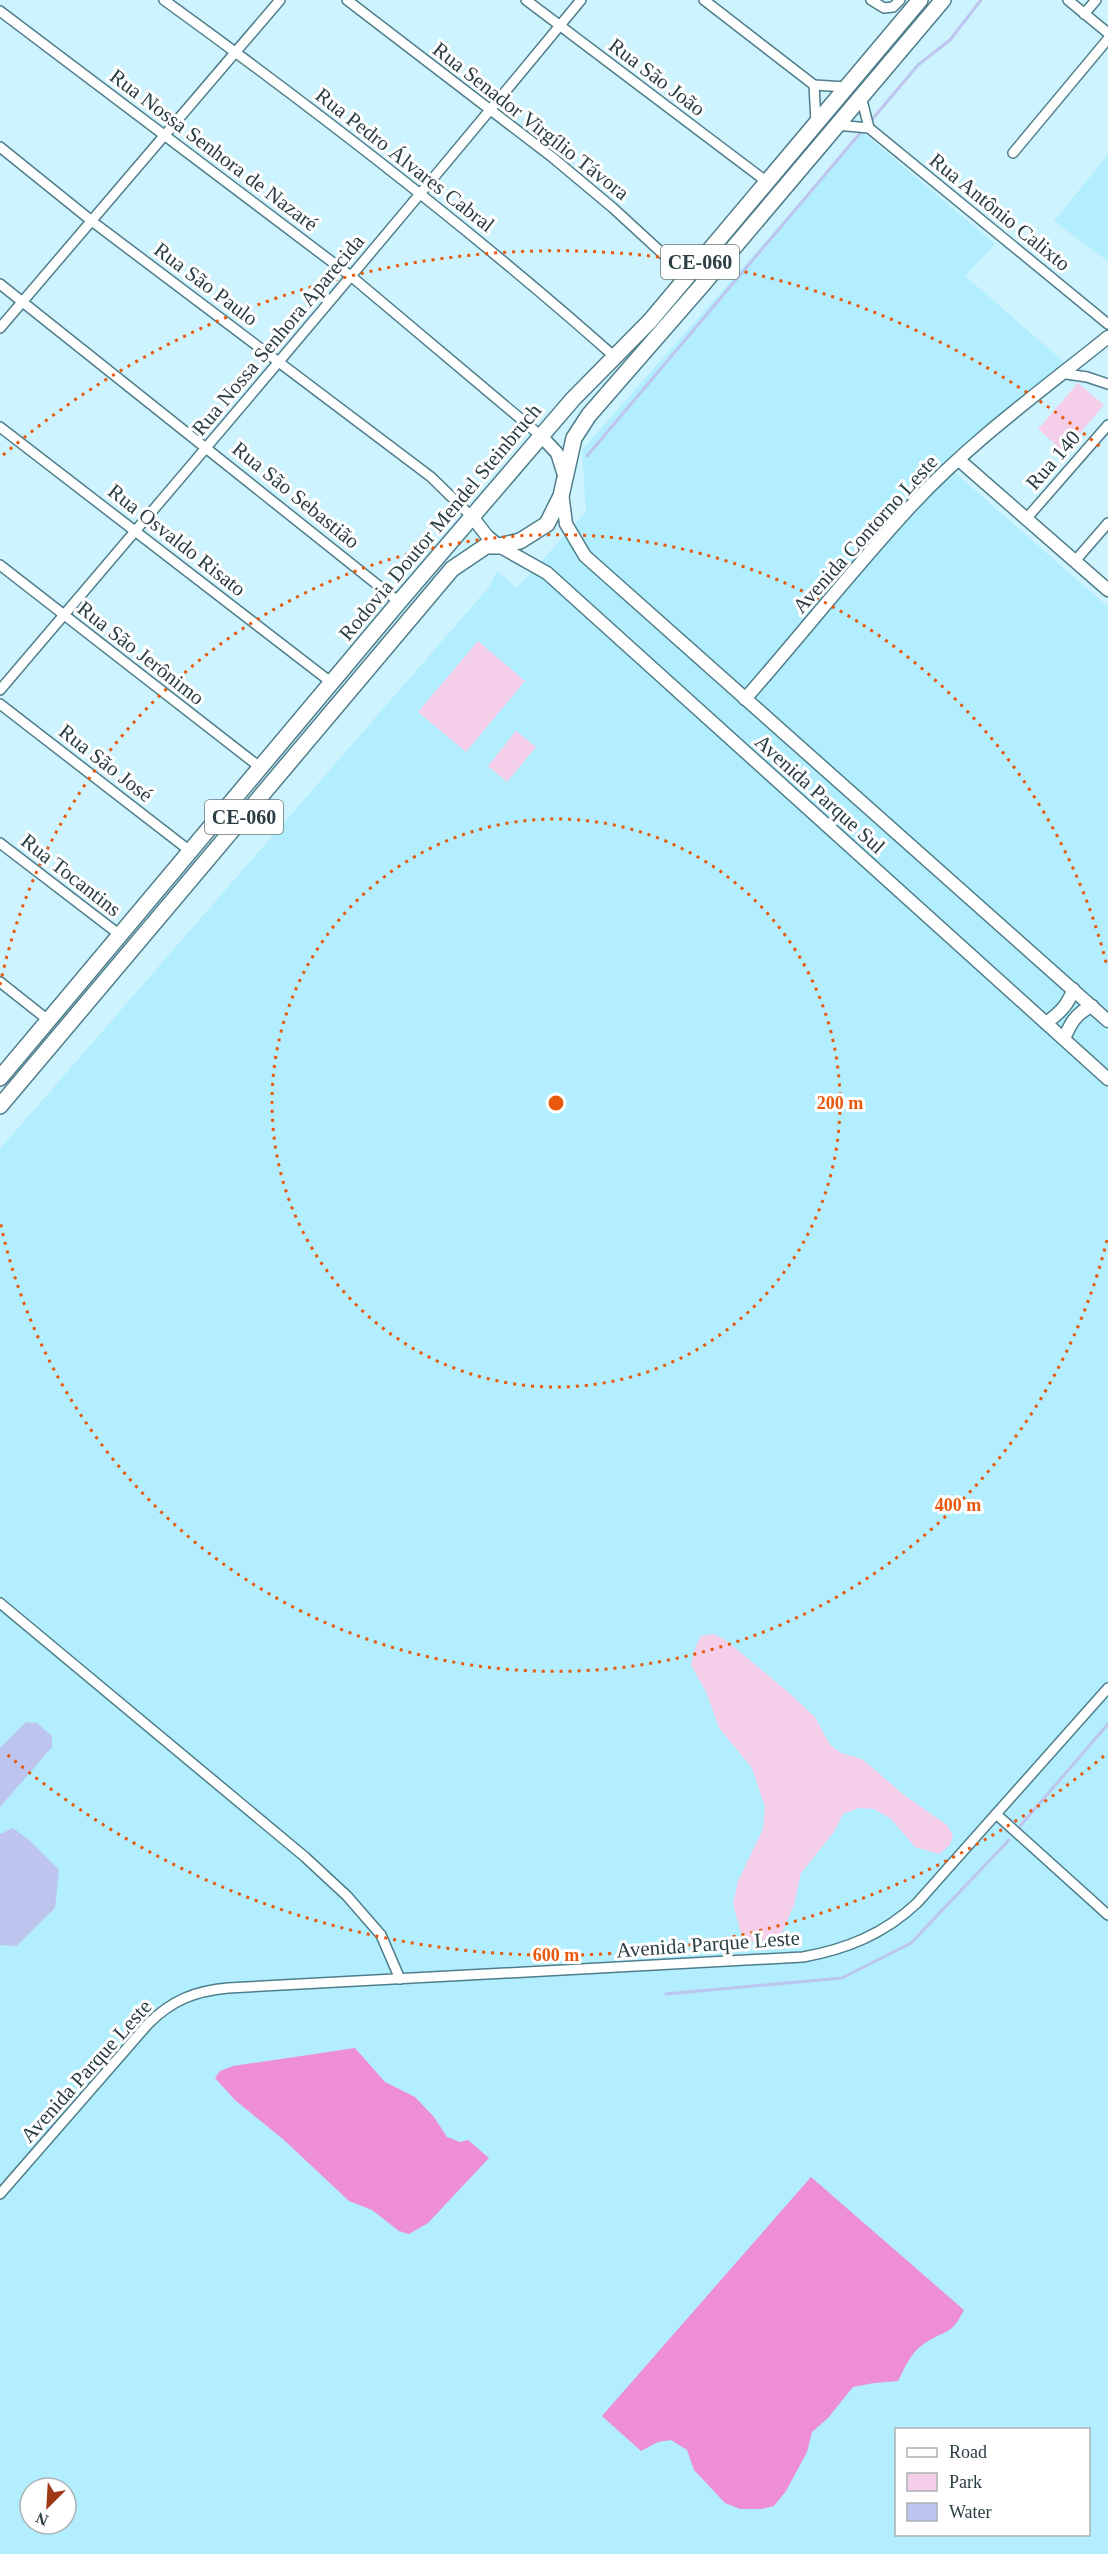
<svg xmlns="http://www.w3.org/2000/svg" width="1108" height="2554" font-family="'Times New Roman',serif">
	<style>
		.built { fill: #b2eefe; fill-rule: evenodd }
		.green { fill: #f5cfea }
		.forest { fill: #ee8ed6 }
		.water { fill: #bdc5ee }
		.lines { fill: none; stroke-linecap: round; stroke-linejoin: round }
		.stream { stroke: #bdc5ee; stroke-width: 3 }
		.minor-casing { stroke: #4f7e8b; stroke-width: 12 }
		.tertiary-casing { stroke: #4f7e8b; stroke-width: 15 }
		.trunk-casing { stroke: #4f7e8b; stroke-width: 18 }
		.minor { stroke: #fff; stroke-width: 9 }
		.tertiary { stroke: #fff; stroke-width: 12 }
		.trunk { stroke: #fff; stroke-width: 15 }
		.ring { fill: none; stroke: #e8590c; stroke-width: 3; stroke-dasharray: 3 6 }
		.labels { text-anchor: middle; stroke-width: 6; stroke-linejoin: round; paint-order: stroke }
		.shield { fill: #fff; stroke: #6a787b; stroke-width: 1.5 }
		.shield-label { font-size: 20px; font-weight: bold; fill: #2a3e43 }
		.street-label { font-size: 21px; fill: #2a3e43; stroke: #fff }
		.centre { fill: #e8590c; stroke: #fff; stroke-width: 3 }
		.ring-label { font-size: 18px; text-anchor: middle; font-weight: bold; fill: #e8590c; stroke: #fff; stroke-width: 6; stroke-linejoin: round; paint-order: stroke }
	</style>
	<rect width="100%" height="100%" fill="#ccf3fe"/>
	<g class="built">
		<path d="M862 132 995 244 965 276 1064 362 944 463 1108 607V2554H0V1149L490 586 497 571 517 588 586 512 582 450ZM896 2430H1088V2534H896ZM30 2488H66V2524H30Z"/>
		<polygon points="1108,155 1108,261 1054,221"/>
	</g>
	<g class="green">
		<polygon points="1078,383 1104,405 1064,452 1038,429"/>
		<polygon points="478,641 525,681 466,752 418,712"/>
		<polygon points="516,731 536,747 507,782 488,766"/>
		<polygon points="713,1634 724,1639 787,1691 815,1717 830,1745 841,1753 862,1759 904,1795 947,1825 953,1835 950,1845 939,1854 915,1847 891,1819 874,1809 859,1808 843,1814 834,1832 801,1873 794,1905 781,1935 756,1943 742,1937 733,1904 738,1881 763,1829 765,1807 752,1768 719,1728 706,1692 691,1665 695,1648 701,1636"/>
	</g>
	<g class="forest">
		<polygon points="355,2048 385,2082 415,2097 434,2117 447,2137 460,2142 468,2140 489,2158 428,2223 409,2234 399,2231 372,2210 349,2201 284,2140 235,2100 215,2078 220,2071 233,2066"/>
		<path d="M811 2177 964 2310C950 2337 948 2328 925 2343 911 2352 905 2367 898 2381L874 2383 853 2387 828 2418 812 2432 807 2452 786 2491 774 2506 762 2509H740L725 2503 694 2470 687 2450 671 2440 658 2442 641 2451 602 2416Z"/>
	</g>
	<g class="water">
		<polygon points="26,1722 37,1723 52,1736 52,1747 0,1807 0,1748"/>
		<polygon points="13,1828 29,1840 59,1870 55,1908 17,1946 0,1945 0,1834"/>
	</g>
	<g class="lines">
		<g class="stream">
			<polyline points="870,122 918,65 950,40 981,0"/>
			<polyline points="587,456 861,132"/>
			<polyline points="1020,1826 1108,1724"/>
			<polyline points="666,1994 842,1978 911,1943 1009,1840"/>
		</g>
		<g class="minor-casing">
			<g id="minor">
				<path d="M164 0C320 113 472 230 616 358"/>
				<polyline points="347,0 552,157 613,208 688,277"/>
				<polyline points="526,0 767,182"/>
				<polyline points="704,0 814,85 846,87"/>
				<polyline points="871,0 884,8 893,7 900,0"/>
				<polyline points="1068,0 1108,33"/>
				<polyline points="0,11 352,277 541,436"/>
				<polyline points="1084,14 1096,0"/>
				<polyline points="814,85 816,122"/>
				<polyline points="861,96 869,128 1108,324"/>
				<polyline points="836,125 869,128"/>
				<polyline points="0,147 93,222 431,477 473,518"/>
				<polyline points="1013,153 1108,39"/>
				<polyline points="0,284 399,602"/>
				<polyline points="0,328 280,0"/>
				<polyline points="1060,373 1087,377 1108,384"/>
				<polyline points="0,427 332,683"/>
				<polyline points="1026,519 1108,425"/>
				<polyline points="1075,561 1108,523"/>
				<polyline points="0,565 261,768"/>
				<path d="M0 690C195 461 390 232 581 0"/>
				<polyline points="0,704 190,851"/>
				<polyline points="0,843 120,935"/>
				<polyline points="0,982 48,1020"/>
				<polyline points="0,1603 305,1857 347,1896 381,1935 400,1979"/>
				<polyline points="996,1814 1108,1915"/>
				<path d="M0 2194 148 2024C172 2000 195 1991 228 1988L803 1957C847 1949 884 1934 917 1903L1108 1688"/>
			</g>
		</g>
		<g class="tertiary-casing">
			<g id="tertiary">
				<polyline points="541,436 557,453 564,475"/>
				<polyline points="959,460 1108,590"/>
				<polyline points="562,493 566,524 585,556 1108,1021"/>
				<polyline points="473,518 487,536 499,546 547,573 1108,1079"/>
				<path d="M745 699C801 635 854 568 911 506 970 442 1041 391 1108 337"/>
				<path d="M1046 1023C1058 1014 1069 1005 1073 989"/>
				<path d="M1064 1039C1070 1024 1076 1013 1092 1006"/>
			</g>
		</g>
		<g class="trunk-casing">
			<g id="trunk">
				<polyline points="0,1078 399,602 573,399 650,321 920,0"/>
				<polyline points="0,1106 452,569 486,546 499,546 520,541 547,524 561,496 574,438 589,415 703,284 943,0"/>
			</g>
		</g>
		<use href="#minor" class="minor"/>
		<use href="#tertiary" class="tertiary"/>
		<use href="#trunk" class="trunk"/>
	</g>
	<g class="ring">
		<circle cx="556" cy="1103" r="284"/>
		<path d="M1107 1240A568 568 0 0 1 0 1221M0 985A568 568 0 0 1 1107 966"/>
		<path d="M1104 1756A852 852 0 0 1 3 1751M3 455A852 852 0 0 1 1104 450"/>
	</g>
	<g class="labels">
		<g class="shield">
			<rect x="661" y="245" width="78" height="34" rx="4.5"/>
			<rect x="205" y="800" width="78" height="34" rx="4.5"/>
		</g>
		<g class="shield-label">
			<text x="700" y="269">CE-060</text>
			<text x="244" y="824">CE-060</text>
		</g>
		<g class="street-label">
			<text transform="translate(657 77) rotate(37)" y="7">Rua São João</text>
			<text transform="translate(531 121) rotate(38)" y="7">Rua Senador Virgílio Távora</text>
			<text transform="translate(214 150) rotate(37)" y="7">Rua Nossa Senhora de Nazaré</text>
			<text transform="translate(405 160) rotate(38)" y="7">Rua Pedro Álvares Cabral</text>
			<text transform="translate(1000 212) rotate(39)" y="7">Rua Antônio Calixto</text>
			<text transform="translate(206 284) rotate(37)" y="7">Rua São Paulo</text>
			<text transform="translate(278 335) rotate(-50)" y="7">Rua Nossa Senhora Aparecida</text>
			<text transform="translate(1053 460) rotate(-49)" y="7">Rua 140</text>
			<text transform="translate(296 495) rotate(39)" y="7">Rua São Sebastião</text>
			<text transform="translate(440 522) rotate(-50)" y="7">Rodovia Doutor Mendel Steinbruch</text>
			<text transform="translate(865 534) rotate(-48)" y="7">Avenida Contorno Leste</text>
			<text transform="translate(177 540) rotate(38)" y="7">Rua Osvaldo Risato</text>
			<text transform="translate(141 653) rotate(38)" y="7">Rua São Jerônimo</text>
			<text transform="translate(106 763) rotate(38)" y="7">Rua São José</text>
			<text transform="translate(820 794) rotate(42)" y="7">Avenida Parque Sul</text>
			<text transform="translate(71 875) rotate(38)" y="7">Rua Tocantins</text>
			<text transform="translate(708 1944) rotate(-4)" y="7">Avenida Parque Leste</text>
			<text transform="translate(86 2071) rotate(-48)" y="7">Avenida Parque Leste</text>
		</g>
	</g>
	<circle cx="556" cy="1103" r="9" class="centre"/>
	<g class="ring-label">
		<text x="840" y="1109">200 m</text>
		<text x="958" y="1511">400 m</text>
		<text x="556" y="1961">600 m</text>
	</g>
	<rect x="895" y="2428" width="195" height="108" fill="#ffffff" stroke="#aab2b4" stroke-width="1.5"/>
	<rect x="907" y="2448" width="30" height="9" fill="#ffffff" stroke="#aab2b4" stroke-width="1.5"/>
	<text x="949" y="2458" font-size="18" fill="#2a3e43">Road</text>
	<rect x="907" y="2473" width="30" height="18" fill="#f5cfea" stroke="#aab2b4" stroke-width="1.5"/>
	<text x="949" y="2488" font-size="18" fill="#2a3e43">Park</text>
	<rect x="907" y="2503" width="30" height="18" fill="#bdc5ee" stroke="#aab2b4" stroke-width="1.5"/>
	<text x="949" y="2518" font-size="18" fill="#2a3e43">Water</text>
	<g transform="translate(48 2506) rotate(204)"><circle r="28" fill="#ffffff" stroke="#aab2b4" stroke-width="1.5"/>
	<path d="M0-4.5L10 22L0 15L-10 22Z" fill="#9f3818"/>
	<text y="-9" font-size="16" font-weight="bold" text-anchor="middle" fill="#2a3e43">N</text>
	</g>
</svg>
